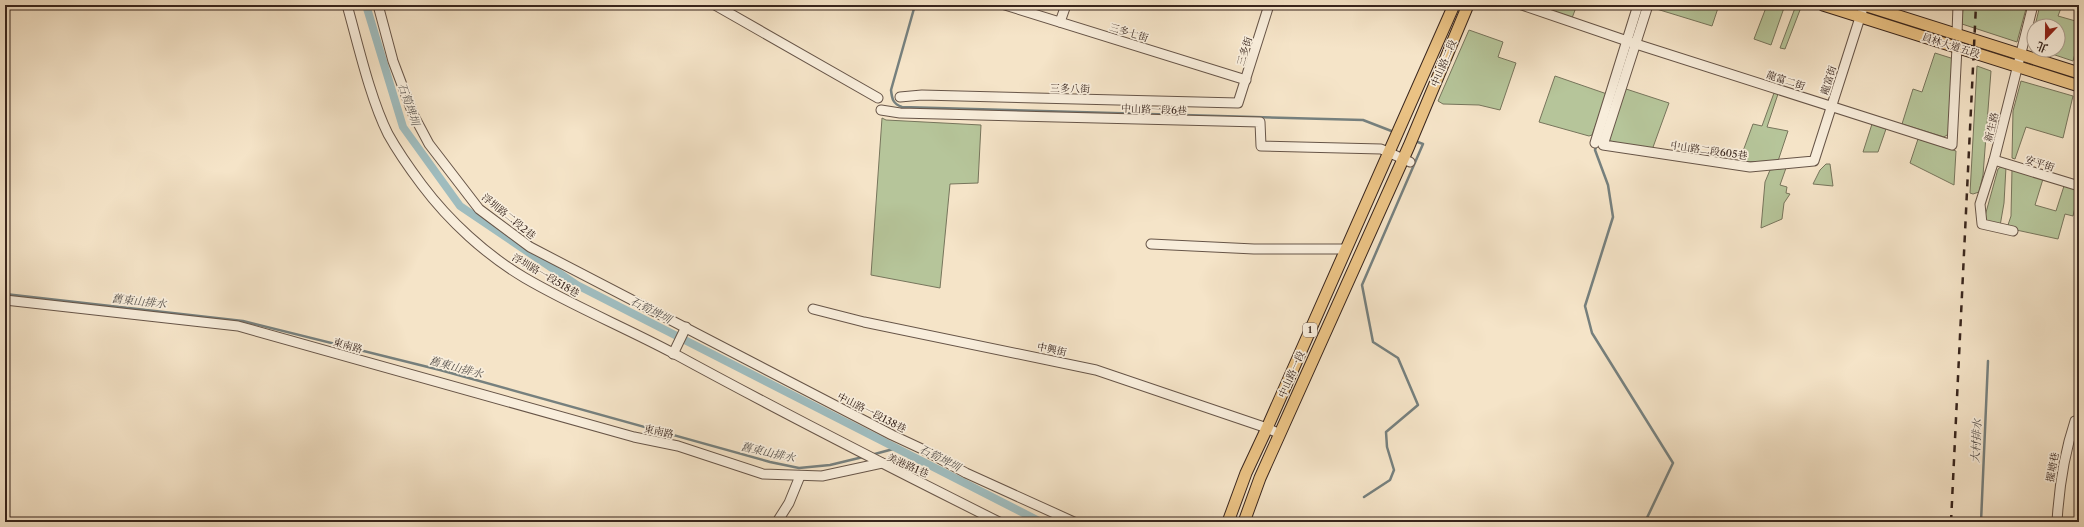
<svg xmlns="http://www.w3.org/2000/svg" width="2084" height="527" font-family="'Libre Caslon Text','Noto Serif TC',serif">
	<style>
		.green { fill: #b6c59a; stroke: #77755c }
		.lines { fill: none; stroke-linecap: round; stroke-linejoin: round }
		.stream { stroke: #76807e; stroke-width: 2.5 }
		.canal { stroke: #9fbcbe; stroke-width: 8 }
		.minor-casing { stroke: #675548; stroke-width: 11 }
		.major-casing { stroke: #38251d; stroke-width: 13 }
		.minor { stroke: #f8eddb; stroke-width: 9 }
		.major { stroke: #eac284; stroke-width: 11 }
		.rail { stroke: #38251d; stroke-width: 2.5; stroke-dasharray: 7 7; stroke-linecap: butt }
		.labels { text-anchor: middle; stroke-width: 3.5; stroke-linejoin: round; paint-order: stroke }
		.shield { fill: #f8eddb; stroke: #726156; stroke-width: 1 }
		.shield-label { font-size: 9px; font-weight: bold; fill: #38251d }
		.street-label { font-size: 10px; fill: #38251d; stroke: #f8eddb }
		.water-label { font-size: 11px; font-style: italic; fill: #57524d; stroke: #f8eddb }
	</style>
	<rect width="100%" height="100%" fill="#f5e4c8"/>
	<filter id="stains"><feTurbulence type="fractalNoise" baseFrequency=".005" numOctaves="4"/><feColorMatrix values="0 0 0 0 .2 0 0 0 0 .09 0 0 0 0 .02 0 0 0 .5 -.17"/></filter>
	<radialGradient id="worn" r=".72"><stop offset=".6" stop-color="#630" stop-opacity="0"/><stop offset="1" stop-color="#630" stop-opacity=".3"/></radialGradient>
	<g class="green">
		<polygon points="1537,5 1577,5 1572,18 1537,7"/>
		<polygon points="1650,5 1719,5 1712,26 1650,7"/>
		<polygon points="1767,5 1785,5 1771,45 1754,39"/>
		<polygon points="1963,5 2027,5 2017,42 1962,24"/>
		<polygon points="2040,5 2053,5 2061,8 2058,16 2079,22 2079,39 2073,61 2040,50 2058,50 2058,26 2035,26"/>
		<polygon points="1795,8 1800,10 1785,49 1780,48"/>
		<polygon points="1876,15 1921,27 1975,46 1969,46"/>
		<polygon points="1469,30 1503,42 1498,57 1516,63 1500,110 1479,105 1443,104 1438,101"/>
		<polygon points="1935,53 1954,59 1950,133 1944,137 1902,124 1913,89 1922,92"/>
		<polygon points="1977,66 1991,71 1983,175 1979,192 1973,194 1970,193"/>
		<polygon points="1555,76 1607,94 1592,135 1589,136 1539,122"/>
		<polygon points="2021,81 2073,96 2063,138 2026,127 2015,159 2012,158 2013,111"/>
		<polygon points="1623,88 1669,103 1652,150 1610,141 1608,136"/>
		<polygon points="1774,93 1778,94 1767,127 1788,131 1778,161 1739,162 1753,124 1762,126"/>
		<polygon points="882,118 886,120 981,125 978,183 950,184 940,288 871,275"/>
		<polygon points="1872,124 1886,129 1878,152 1863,152"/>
		<polygon points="1918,139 1956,151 1954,185 1910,163"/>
		<polygon points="1826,164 1830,164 1833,186 1813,184 1820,170"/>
		<polygon points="2002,166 2006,167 2004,203 2000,226 1987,221 1985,216 1998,169"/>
		<polygon points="1786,168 1780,185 1787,187 1786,193 1790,194 1784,203 1782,219 1761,228 1765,182 1770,170"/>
		<polygon points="2012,169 2043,179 2035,205 2056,211 2064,186 2079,190 2073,216 2065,214 2058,239 2007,228 2011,216"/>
	</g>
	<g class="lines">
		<g class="stream">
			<path d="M915 5 891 90C892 99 893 104 902 107L1363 120 1394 132"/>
			<polyline points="1597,144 1595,150 1608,185 1613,217 1585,306 1592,333 1673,463 1645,522"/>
			<polyline points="5,294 243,321 440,370 770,462 799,468 830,465 863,457"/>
			<polyline points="871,455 897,448"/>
			<polyline points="1364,497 1390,480 1394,470 1387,447 1386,432 1418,405 1398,358 1373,342 1362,285 1423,144 1415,141"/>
			<polyline points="1981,522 1988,361"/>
		</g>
		<polyline class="canal" points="366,5 403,127 460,206 577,285 1041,522"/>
		<g class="minor-casing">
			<g id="minor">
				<path d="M347 5C358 44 370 98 388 134 398 152 410 169 422 185 449 221 486 255 525 278 573 306 624 327 673 353 781 412 889 467 999 522"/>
				<polyline points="378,5 393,61 413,114 429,144 479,209 530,247 892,435 922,449 966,473 1074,522"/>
				<polyline points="715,5 878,98"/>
				<polyline points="1005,5 1246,80"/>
				<polyline points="1522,5 1636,44 1952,145 1957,47"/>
				<polyline points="1648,5 1603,145 1750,167 1814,161 1864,5"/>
				<polyline points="1060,22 1066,5"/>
				<polyline points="1957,34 1958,5"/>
				<polyline points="900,97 922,95 1238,103 1269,5"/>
				<polyline points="881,110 900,113 1260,122 1261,146 1381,149 1410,162"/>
				<polyline points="1595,143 1638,5"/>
				<polyline points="1994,160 2079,186"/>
				<polyline points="2013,231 1982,224 1980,204 1994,160 2033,5"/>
				<polyline points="1151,244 1254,249 1346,249"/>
				<polyline points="5,300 238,326 634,437 678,446 763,474 822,476 882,463"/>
				<polyline points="813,309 864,322 1096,370 1267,428 1280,434"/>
				<polyline points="673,354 686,327"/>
				<polyline points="777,522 789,503 800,476"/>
				<path d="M2057 522C2059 488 2064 454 2075 421H2079"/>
			</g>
		</g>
		<g class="major-casing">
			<g id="major">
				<polyline points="1823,5 2079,86"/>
				<polyline points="1864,5 2079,73"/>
				<polyline points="1228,522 1246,473 1267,428 1454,5"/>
				<polyline points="1244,522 1260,478 1409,146 1468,5"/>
			</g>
		</g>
		<use href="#minor" class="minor"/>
		<use href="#major" class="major"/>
		<polyline class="rail" points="1951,522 1976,5"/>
	</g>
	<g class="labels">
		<rect class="shield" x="1303" y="323" width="14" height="14" rx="3"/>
		<g class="shield-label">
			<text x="1310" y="333">1</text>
		</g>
		<g class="street-label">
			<text transform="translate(1129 32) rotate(17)" y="4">三多七街</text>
			<text transform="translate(1951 45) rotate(17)" y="4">員林大道五段</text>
			<text transform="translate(1244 51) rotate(-73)" y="4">三多街</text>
			<text transform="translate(1443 63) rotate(-67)" y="4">中山路二段</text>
			<text transform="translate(1786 80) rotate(18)" y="4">龍富二街</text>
			<text transform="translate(1828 80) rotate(-72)" y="4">龍富街</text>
			<text transform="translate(1070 88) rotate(1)" y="4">三多八街</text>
			<text transform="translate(1154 109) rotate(2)" y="4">中山路一段6巷</text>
			<text transform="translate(1991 127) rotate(-76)" y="4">新生路</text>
			<text transform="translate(1709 150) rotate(8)" y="4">中山路二段605巷</text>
			<text transform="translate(2040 163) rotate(18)" y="4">安平街</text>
			<text transform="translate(509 216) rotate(39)" y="4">浮圳路二段2巷</text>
			<text transform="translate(546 275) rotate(30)" y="4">浮圳路一段518巷</text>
			<text transform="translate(348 345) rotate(16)" y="4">東南路</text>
			<text transform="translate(1052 349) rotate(12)" y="4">中興街</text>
			<text transform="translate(1291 374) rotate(-66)" y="4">中山路一段</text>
			<text transform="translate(872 412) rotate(27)" y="4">中山路一段138巷</text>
			<text transform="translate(659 431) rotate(12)" y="4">東南路</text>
			<text transform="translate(908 465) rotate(24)" y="4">美港路1巷</text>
			<text transform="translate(2052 467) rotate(-80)" y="4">擺塘巷</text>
		</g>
		<g class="water-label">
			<text transform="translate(409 104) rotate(71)" y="4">石筍埤圳</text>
			<text transform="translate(139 301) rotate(6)" y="4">舊東山排水</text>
			<text transform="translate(651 310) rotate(27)" y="4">石筍埤圳</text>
			<text transform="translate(456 367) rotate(15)" y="4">舊東山排水</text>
			<text transform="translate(1976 441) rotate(-87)" y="4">大村排水</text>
			<text transform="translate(768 452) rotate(13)" y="4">舊東山排水</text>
			<text transform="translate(940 458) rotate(27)" y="4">石筍埤圳</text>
		</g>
	</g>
	<rect width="2084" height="527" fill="none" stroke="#f5e4c8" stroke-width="20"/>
	<rect x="6" y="6" width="2072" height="515" fill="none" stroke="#38251d" stroke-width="2"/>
	<rect x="10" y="10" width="2064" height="507" fill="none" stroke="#38251d"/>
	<g transform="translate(2046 38) rotate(202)"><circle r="19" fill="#f8eddb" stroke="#ab9d8f"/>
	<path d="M0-3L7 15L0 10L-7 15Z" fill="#8f2418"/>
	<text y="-6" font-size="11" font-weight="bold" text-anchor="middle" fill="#38251d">北</text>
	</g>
	<rect width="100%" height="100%" filter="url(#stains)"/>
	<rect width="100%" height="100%" fill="url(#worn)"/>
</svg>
